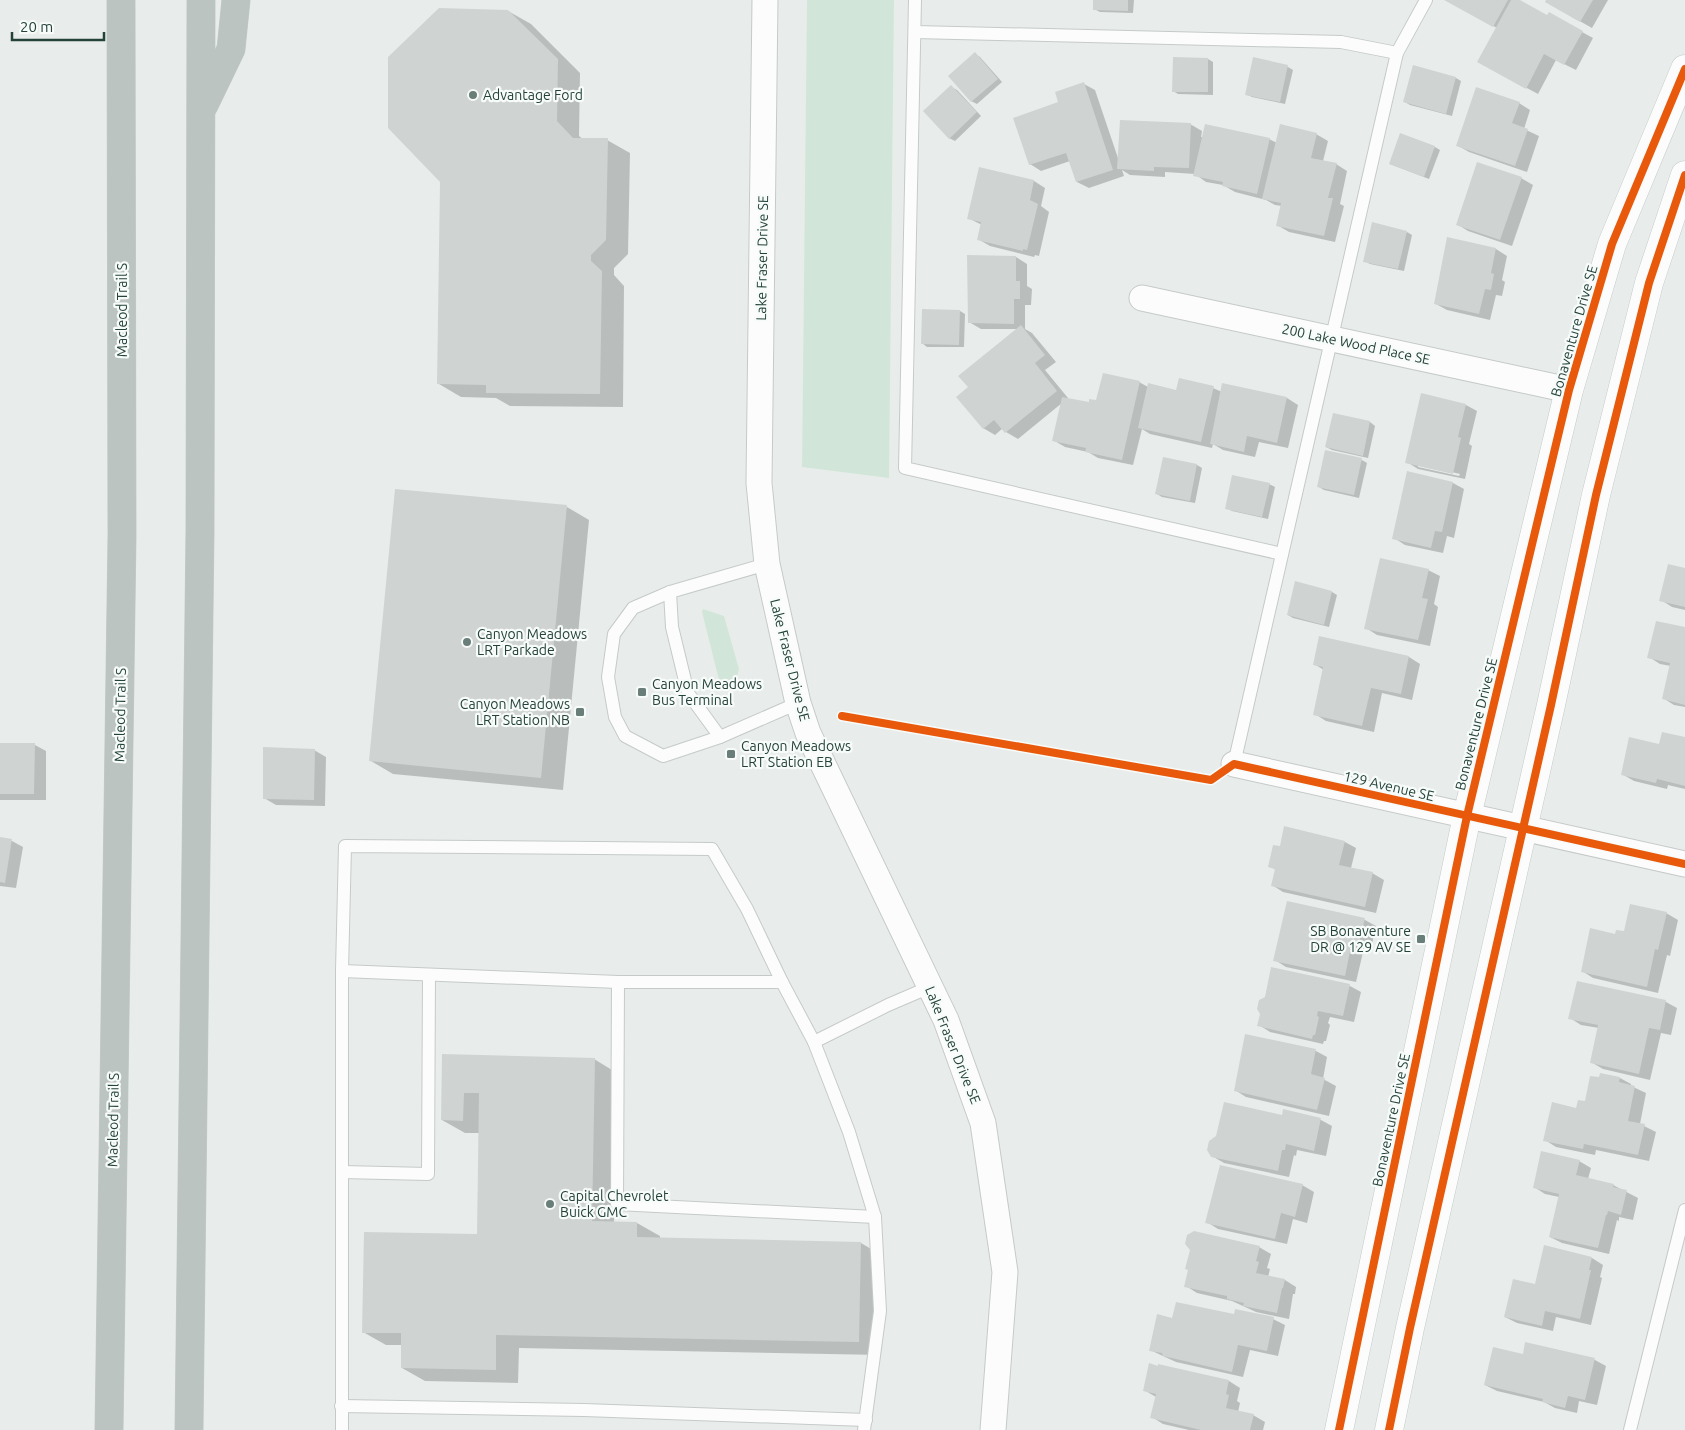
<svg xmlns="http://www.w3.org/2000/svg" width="1685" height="1430" font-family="Ubuntu,sans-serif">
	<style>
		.green { fill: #d1e6d8 }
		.shadow { fill: #0003; fill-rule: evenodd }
		.building { fill: #cfd4d2 }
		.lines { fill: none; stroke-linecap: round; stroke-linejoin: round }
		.lane-casing { stroke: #c5cac8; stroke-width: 14 }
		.street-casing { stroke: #c5cac8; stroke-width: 27 }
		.secondary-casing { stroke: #c3cbc8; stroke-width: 29 }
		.highway-casing { stroke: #c3ccc9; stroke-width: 29 }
		.lane { stroke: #fcfcfc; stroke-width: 12 }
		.street { stroke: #fcfcfc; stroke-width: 25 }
		.secondary { stroke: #fcfcfc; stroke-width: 28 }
		.highway { stroke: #bcc4c2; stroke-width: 28 }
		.cycleway-casing { stroke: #f7fbf9; stroke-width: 11 }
		.cycleway { stroke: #e8590c; stroke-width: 8 }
		.poi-dot { fill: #697e78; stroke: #f7fbf9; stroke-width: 2 }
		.labels { text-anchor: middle; stroke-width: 4.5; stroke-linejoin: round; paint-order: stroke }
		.poi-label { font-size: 14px; fill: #24423a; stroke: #f7fbf9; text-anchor: start }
		.street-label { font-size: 14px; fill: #24423a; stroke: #f7fbf9 }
	</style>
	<rect width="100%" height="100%" fill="#e8edeb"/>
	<g class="green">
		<polygon points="807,0 894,0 889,478 802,467"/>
		<polygon points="703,609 724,616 739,669 736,680 724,691 721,688 702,612"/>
	</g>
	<g class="shadow">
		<polygon points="1094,0 1134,0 1133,13 1100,12 1094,9"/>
		<polygon points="1446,0 1518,0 1548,17 1549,14 1593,38 1576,70 1556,60 1538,94 1479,62 1497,28"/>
		<polygon points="1547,0 1608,0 1592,28 1546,2"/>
		<polygon points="508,11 531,24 580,73 579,136 583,139 607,140 630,153 628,254 614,268 614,275 624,286 623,407 510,406 496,398 461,397 439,384"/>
		<polygon points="975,54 980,57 1002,82 977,104 971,101"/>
		<polygon points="1208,59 1213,62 1213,95 1178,94 1173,91"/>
		<polygon points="1254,59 1288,67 1293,70 1285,104 1252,97 1246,94"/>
		<polygon points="1456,78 1461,81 1452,116 1410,105 1405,102"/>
		<polygon points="1084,84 1095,90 1119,161 1190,124 1202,131 1201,137 1203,137 1269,139 1277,143 1316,134 1328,141 1323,161 1336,164 1347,171 1340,204 1344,206 1335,242 1289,232 1277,225 1282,206 1275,205 1266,200 1235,192 1223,185 1206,182 1195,174 1165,172 1165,177 1130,175 1122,170 1124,176 1089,188 1077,182 1070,161 1041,171 1030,164 1060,103"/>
		<polygon points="951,87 957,90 981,116 955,141 949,138"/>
		<polygon points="1519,103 1530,110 1524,129 1539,136 1527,172 1469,152 1457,145"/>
		<polygon points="1435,147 1440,150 1429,179 1390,164"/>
		<polygon points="980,169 1034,181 1045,188 1041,206 1049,212 1039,256 1035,255 1034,257 990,246 978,239 982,225 968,218"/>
		<polygon points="1521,178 1533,185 1512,246 1468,231 1457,224"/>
		<polygon points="1407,232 1412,235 1404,271 1370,264 1365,261"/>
		<polygon points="1448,238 1496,249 1507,256 1502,280 1505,282 1502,296 1496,295 1490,320 1447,310 1436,304"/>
		<polygon points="1016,257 1027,264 1027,286 1032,289 1031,305 1025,305 1025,329 1032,333 1056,362 1045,370 1068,398 1066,399 1090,404 1139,382 1148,387 1177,391 1213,388 1222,392 1287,398 1298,405 1288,448 1259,442 1255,457 1223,450 1213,444 1212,448 1150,434 1142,429 1133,465 1098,458 1088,452 1065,447 1053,440 1062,403 1018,439 1006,432 1003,428 995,435 983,428 969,388 1018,329 981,329 969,322"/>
		<polygon points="960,311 965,314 964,347 927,347 922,343"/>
		<path d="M1466 405 1477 411 1469 444 1472 446 1465 479 1418 469 1407 462ZM1418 464 1460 474 1459 476 1418 467Z"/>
		<polygon points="1334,414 1370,422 1375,426 1368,458 1332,450 1326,447"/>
		<polygon points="1164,458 1197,465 1202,468 1195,503 1162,497 1157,494"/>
		<polygon points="1362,460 1367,463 1359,498 1324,490 1319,487"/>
		<polygon points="1408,473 1453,483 1464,489 1454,538 1447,536 1443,553 1405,545 1394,538"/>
		<polygon points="1269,484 1275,487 1268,519 1232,511 1227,508"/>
		<polygon points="567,507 589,520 563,790 393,774 371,761"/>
		<polygon points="1685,569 1685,610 1672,607 1661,600"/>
		<polygon points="1428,570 1440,576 1434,604 1438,607 1430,646 1377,635 1366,628"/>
		<polygon points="1296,583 1332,592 1337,595 1329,627 1293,618 1288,615"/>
		<polygon points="1685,629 1685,707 1674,705 1663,698 1671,666 1660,664 1649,657"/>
		<polygon points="1320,638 1409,657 1420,664 1412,700 1382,693 1374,732 1326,721 1315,714 1324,670 1314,664"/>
		<polygon points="1685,739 1685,789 1668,785 1667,789 1634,781 1622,774 1660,746"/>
		<polygon points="0,744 35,745 46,751 46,800 0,800"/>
		<polygon points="314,750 326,757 325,806 276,805 264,798"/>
		<polygon points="0,838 12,841 23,847 16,888 0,886"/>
		<polygon points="1345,842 1356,848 1351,868 1372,873 1384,880 1376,913 1283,892 1272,885 1276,870 1269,866 1281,848"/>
		<polygon points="1288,902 1365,920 1376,926 1371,949 1364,948 1356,982 1286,967 1275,960"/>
		<polygon points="1666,913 1678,920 1670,956 1667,955 1658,993 1593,978 1582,971 1625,933"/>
		<polygon points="1272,968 1350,986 1361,992 1354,1022 1330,1017 1328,1023 1330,1025 1326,1041 1324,1041 1323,1044 1270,1032 1259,1025"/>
		<polygon points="1578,982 1666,1002 1677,1008 1671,1035 1661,1033 1650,1080 1603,1069 1591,1062 1599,1028 1581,1025 1570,1018"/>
		<polygon points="1246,1035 1316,1051 1327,1057 1323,1079 1336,1086 1329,1116 1246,1097 1235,1090"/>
		<polygon points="443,1056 594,1059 617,1073 614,1223 637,1223 660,1236 660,1239 861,1243 883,1256 881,1355 519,1348 518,1383 425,1381 402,1368 402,1345 386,1345 363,1332 478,1236 480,1133 465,1133 442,1120"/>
		<polygon points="1620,1078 1631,1084 1631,1086 1646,1093 1640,1124 1656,1132 1649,1161 1596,1150 1595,1155 1556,1147 1545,1140 1577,1109"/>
		<polygon points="1284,1111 1321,1120 1332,1126 1326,1156 1297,1150 1296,1156 1294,1155 1289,1177 1224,1163 1212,1156 1283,1116"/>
		<polygon points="1579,1161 1591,1168 1588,1179 1613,1185 1638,1198 1633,1220 1619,1217 1619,1221 1617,1220 1609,1254 1562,1243 1550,1237 1559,1197 1545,1194 1534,1187"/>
		<polygon points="1302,1185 1314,1192 1307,1223 1293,1219 1287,1244 1218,1229 1207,1222"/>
		<polygon points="1259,1247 1271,1254 1267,1268 1270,1269 1268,1277 1285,1280 1296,1287 1295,1294 1293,1294 1289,1319 1256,1312 1232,1301 1197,1293 1186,1286"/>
		<polygon points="1592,1258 1603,1265 1600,1277 1602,1278 1591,1325 1556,1317 1553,1331 1517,1323 1505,1317 1536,1286"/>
		<polygon points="1235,1316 1273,1319 1285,1325 1278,1356 1250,1350 1243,1377 1176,1362 1150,1350 1173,1319"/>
		<polygon points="1526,1344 1595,1360 1606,1366 1597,1405 1579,1401 1577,1413 1555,1408 1544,1402 1497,1391 1485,1385 1524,1355"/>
		<polygon points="1229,1381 1240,1388 1237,1401 1240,1403 1238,1412 1253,1415 1265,1422 1263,1430 1189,1430 1163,1424 1152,1417 1156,1397 1144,1390"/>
	</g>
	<g class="building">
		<polygon points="1093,0 1128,0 1128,11 1093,10"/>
		<polygon points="1444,0 1508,0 1493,27"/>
		<polygon points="1511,0 1520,0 1547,15 1549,12 1583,31 1564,65 1544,54 1526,89 1477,62"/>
		<polygon points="1546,0 1593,0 1580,22 1545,2"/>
		<polygon points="439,8 508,10 558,59 557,121 573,138 608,138 606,240 591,255 591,261 602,271 600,394 486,393 486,385 437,384 440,182 388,128 388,57"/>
		<polygon points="975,52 998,79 971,102 948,76"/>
		<polygon points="1173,57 1208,58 1208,92 1172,92"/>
		<polygon points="1253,57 1288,65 1280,102 1245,95"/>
		<polygon points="1413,65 1456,77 1446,114 1403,102"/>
		<polygon points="1084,82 1113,170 1076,182 1066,153 1029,165 1013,118 1058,102 1055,92"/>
		<polygon points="951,85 977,112 949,139 923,111"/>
		<polygon points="1476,87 1520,102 1512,123 1528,129 1515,166 1456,146"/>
		<polygon points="1120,120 1191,123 1189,168 1154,167 1154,171 1117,169"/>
		<polygon points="1205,124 1270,138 1257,194 1222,186 1223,182 1193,176"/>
		<polygon points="1280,124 1317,133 1311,158 1337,163 1328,198 1333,198 1324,236 1276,226 1281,203 1262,199"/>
		<polygon points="1400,133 1435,146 1424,177 1389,164"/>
		<polygon points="1477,162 1522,177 1500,240 1456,225"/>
		<polygon points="979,167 1034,180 1030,200 1038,204 1027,250 1023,249 1023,251 977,240 981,222 967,219"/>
		<polygon points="1372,222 1407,231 1398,269 1363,262"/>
		<polygon points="1447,237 1496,248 1491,273 1494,274 1491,290 1485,289 1479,314 1434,304"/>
		<polygon points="967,255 1016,256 1016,281 1020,281 1020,299 1014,299 1014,324 968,323"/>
		<polygon points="922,309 960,310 959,345 921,344"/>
		<polygon points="1021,325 1045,355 1035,363 1057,391 1005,433 994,420 983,429 956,397 968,387 958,376"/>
		<polygon points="1103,373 1140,381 1122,460 1085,452 1086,448 1052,441 1062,397 1089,402 1089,399 1096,400"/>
		<polygon points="1179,378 1214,386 1201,442 1138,428 1148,383 1176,390"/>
		<polygon points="1222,383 1287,397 1277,443 1247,436 1244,452 1210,444"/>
		<polygon points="1421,393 1466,404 1458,437 1461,438 1453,474 1405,463"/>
		<polygon points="1333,413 1370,421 1363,456 1325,447"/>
		<polygon points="1325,450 1362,458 1354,495 1317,487"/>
		<polygon points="1163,457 1197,464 1190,501 1155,494"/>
		<polygon points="1407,471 1453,482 1442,532 1435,531 1431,548 1392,539"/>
		<polygon points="1232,475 1270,483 1262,517 1225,509"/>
		<polygon points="395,489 567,505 541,778 369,761"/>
		<polygon points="1380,558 1429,569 1422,598 1428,599 1418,640 1364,629"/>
		<polygon points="1668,564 1685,568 1685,607 1659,601"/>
		<polygon points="1295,581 1332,591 1324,625 1287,615"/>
		<polygon points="1656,621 1685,627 1685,705 1662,699 1670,663 1647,658"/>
		<polygon points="1319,636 1409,656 1401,694 1371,688 1362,726 1313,715 1323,667 1313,665"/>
		<polygon points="1662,732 1685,737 1685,786 1657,779 1656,783 1621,775 1629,737 1659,744"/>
		<polygon points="0,743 35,743 34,794 0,794"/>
		<polygon points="263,747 315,749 314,800 263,799"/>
		<polygon points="1284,826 1345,841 1339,865 1373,872 1365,907 1271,886 1275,869 1268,867 1273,845 1280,846"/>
		<polygon points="0,837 12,839 5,883 0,882"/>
		<polygon points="1287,901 1365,918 1359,943 1352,942 1345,976 1273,961"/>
		<polygon points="1630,904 1667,912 1658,950 1655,949 1647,987 1581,972 1590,928 1615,934 1616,930 1624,931"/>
		<polygon points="1271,967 1350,984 1343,1016 1318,1011 1317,1016 1319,1017 1315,1035 1313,1035 1312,1039 1257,1026 1260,1014 1257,1009 1259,1000 1265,997"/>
		<polygon points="1577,981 1666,1000 1660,1030 1649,1028 1639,1074 1590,1063 1598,1025 1568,1019"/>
		<polygon points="1245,1034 1316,1049 1311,1074 1325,1078 1317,1110 1234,1091"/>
		<polygon points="442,1054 595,1058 592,1221 637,1222 637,1237 861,1242 859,1342 496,1335 496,1370 401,1368 401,1333 362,1333 364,1232 477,1234 479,1093 464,1093 463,1121 441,1120"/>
		<polygon points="1600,1073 1620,1077 1619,1082 1635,1086 1628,1121 1645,1124 1638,1155 1584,1144 1583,1149 1543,1141 1552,1102 1576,1108 1578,1100 1585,1101 1590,1076 1599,1077"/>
		<polygon points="1224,1102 1282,1115 1283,1109 1321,1118 1314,1151 1286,1144 1285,1150 1282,1150 1278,1171 1211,1157 1207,1150 1209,1141 1216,1136"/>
		<polygon points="1541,1151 1580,1160 1576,1175 1614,1184 1613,1187 1627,1190 1621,1215 1608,1211 1607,1215 1606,1215 1598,1248 1549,1237 1559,1194 1533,1188"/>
		<polygon points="1220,1165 1303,1184 1295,1217 1281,1213 1275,1239 1205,1223"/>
		<polygon points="1194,1231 1260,1246 1256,1261 1259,1262 1256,1273 1285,1279 1283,1288 1282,1288 1277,1313 1243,1306 1244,1303 1227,1299 1227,1296 1184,1287 1188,1270 1185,1269 1190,1250 1185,1244 1187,1235"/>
		<polygon points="1544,1245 1592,1257 1589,1270 1591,1270 1580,1319 1545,1311 1542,1326 1504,1317 1513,1279 1535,1284"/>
		<polygon points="1176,1302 1234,1314 1235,1309 1274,1317 1267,1351 1238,1345 1232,1372 1163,1356 1162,1353 1149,1351 1157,1314 1172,1318"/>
		<polygon points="1525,1342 1595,1358 1585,1400 1568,1396 1565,1408 1542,1402 1543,1399 1484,1385 1493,1347 1523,1354"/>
		<polygon points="1149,1363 1158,1366 1158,1364 1229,1380 1226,1394 1229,1395 1226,1408 1254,1414 1250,1430 1201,1430 1150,1418 1156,1394 1143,1391"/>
	</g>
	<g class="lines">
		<g class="lane-casing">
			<g id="lane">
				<polyline points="915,0 905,468 1282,554"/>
				<polyline points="915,32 1341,42 1397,53"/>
				<polyline points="767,564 670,592 633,608 614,634 608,677 615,717 625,736 663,756 720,737 798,703"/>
				<polyline points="670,592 672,627 688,693 720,737"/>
				<polyline points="1234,764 1397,53 1426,0"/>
				<polyline points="342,971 618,982 782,982"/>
				<polyline points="618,982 617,1204 875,1217"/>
				<polyline points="814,1042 888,1005 930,987"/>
				<polyline points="342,1172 428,1174 429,975"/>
				<polyline points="341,1406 584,1410 866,1420"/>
				<polyline points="342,1430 342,971 345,846 712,849 747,909 782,982 814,1042 849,1132 875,1217 880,1311 864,1430"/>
				<polyline points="1630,1430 1685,1210"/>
			</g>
		</g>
		<g class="street-casing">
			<g id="street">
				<polyline points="765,0 759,483 767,564 798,703 808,733 946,1020 983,1123 1005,1272 993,1430"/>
				<polyline points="1142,298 1569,390"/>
				<polyline points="1234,764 1685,864"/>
			</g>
		</g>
		<g class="secondary-casing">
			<g id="secondary">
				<polyline points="1339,1430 1467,816 1569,390 1612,244 1685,69"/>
				<polyline points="1389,1430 1410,1328 1551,705 1596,495 1649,283 1685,175"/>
			</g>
		</g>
		<g class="highway-casing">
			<g id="highway">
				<polyline points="204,105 231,49 236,0"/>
				<polyline points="109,1430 122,536 121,0"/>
				<polyline points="189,1430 200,531 201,0"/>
			</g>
		</g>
		<use href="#lane" class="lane"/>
		<use href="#street" class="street"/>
		<use href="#secondary" class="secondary"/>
		<use href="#highway" class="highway"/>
		<g class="cycleway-casing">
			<g id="cycleway">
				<polyline points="842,716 1211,780 1234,764 1685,864"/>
				<polyline points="1339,1430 1467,816 1569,390 1612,244 1685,69"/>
				<polyline points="1389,1430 1410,1328 1551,705 1596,495 1649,283 1685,175"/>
			</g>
		</g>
		<use href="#cycleway" class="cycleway"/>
	</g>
	<g class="poi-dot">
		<circle cx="473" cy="95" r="5"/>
		<circle cx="467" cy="642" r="5"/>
		<rect x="637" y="687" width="10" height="10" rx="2.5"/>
		<rect x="575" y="707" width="10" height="10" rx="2.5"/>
		<rect x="726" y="749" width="10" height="10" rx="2.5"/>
		<rect x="1416" y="934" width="10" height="10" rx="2.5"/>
		<circle cx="550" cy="1204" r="5"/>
	</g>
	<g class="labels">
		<g class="poi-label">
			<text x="483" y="100">Advantage Ford</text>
			<text x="477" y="639">Canyon Meadows<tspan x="477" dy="16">LRT Parkade</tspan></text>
			<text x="652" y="689">Canyon Meadows<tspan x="652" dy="16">Bus Terminal</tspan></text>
			<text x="570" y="709" text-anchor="end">Canyon Meadows<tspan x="570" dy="16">LRT Station NB</tspan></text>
			<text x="741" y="751">Canyon Meadows<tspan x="741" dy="16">LRT Station EB</tspan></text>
			<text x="1411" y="936" text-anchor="end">SB Bonaventure<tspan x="1411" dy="16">DR @ 129 AV SE</tspan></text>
			<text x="560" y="1201">Capital Chevrolet<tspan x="560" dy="16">Buick GMC</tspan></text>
		</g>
		<g class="street-label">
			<text transform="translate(762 258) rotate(-89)" y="5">Lake Fraser Drive SE</text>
			<text transform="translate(122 310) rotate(-90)" y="5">Macleod Trail S</text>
			<text transform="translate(1574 331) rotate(-74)" y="5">Bonaventure Drive SE</text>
			<text transform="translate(1356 344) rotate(12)" y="5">200 Lake Wood Place SE</text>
			<text transform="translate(790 660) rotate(76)" y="5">Lake Fraser Drive SE</text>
			<text transform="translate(120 715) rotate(-89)" y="5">Macleod Trail S</text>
			<text transform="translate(1476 724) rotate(-76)" y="5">Bonaventure Drive SE</text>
			<text transform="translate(1389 786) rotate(13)" y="5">129 Avenue SE</text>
			<text transform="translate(953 1045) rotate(68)" y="5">Lake Fraser Drive SE</text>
			<text transform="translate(113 1120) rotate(-89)" y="5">Macleod Trail S</text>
			<text transform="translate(1391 1120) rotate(-78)" y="5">Bonaventure Drive SE</text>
		</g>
	</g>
	<path d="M12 32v8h92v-8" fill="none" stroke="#24423a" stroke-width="2.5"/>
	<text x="20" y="32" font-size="15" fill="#24423a" stroke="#f7fbf9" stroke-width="4" paint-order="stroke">20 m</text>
</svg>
